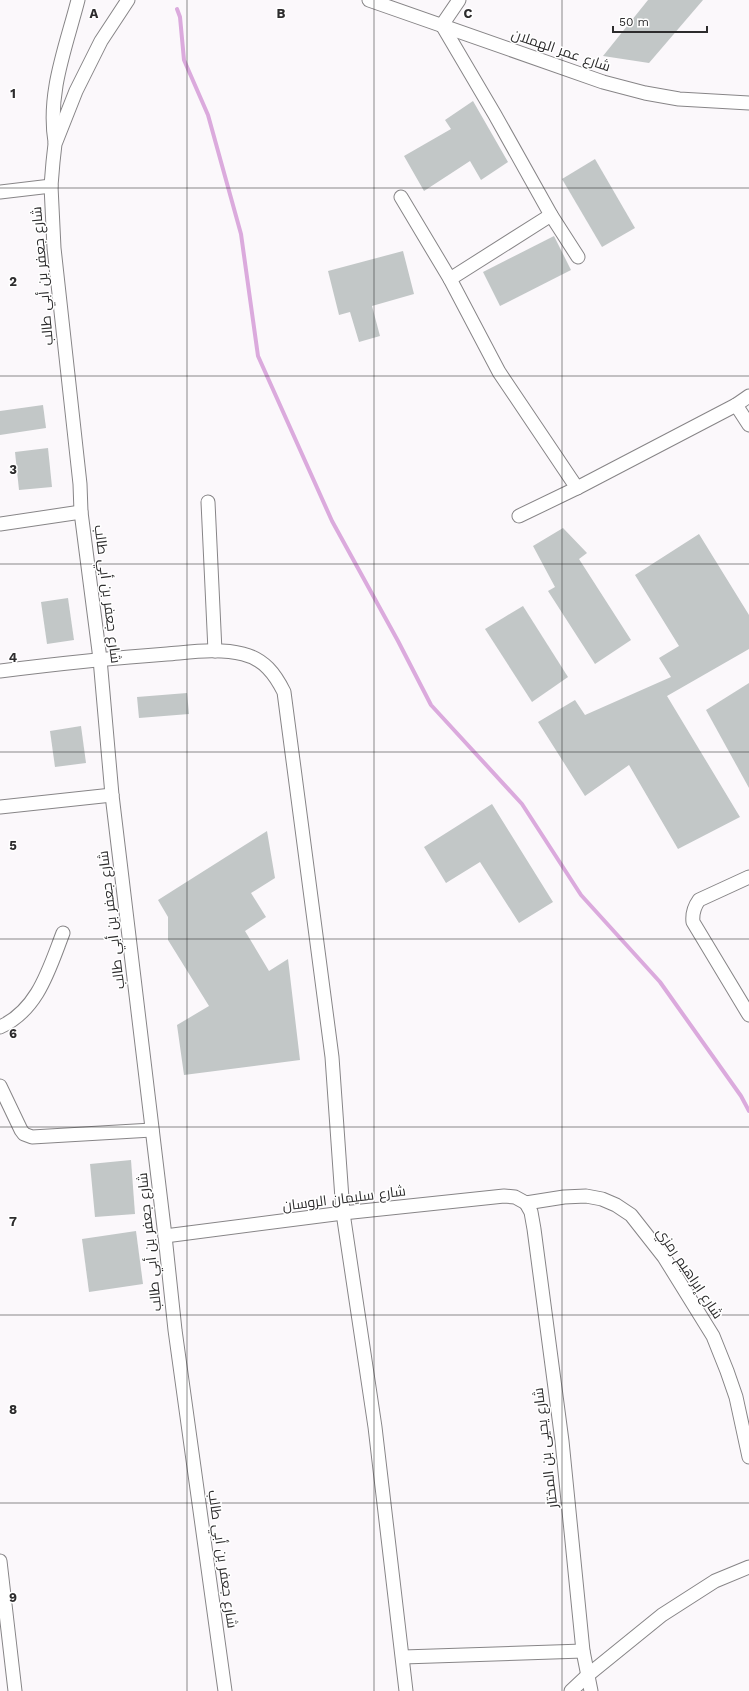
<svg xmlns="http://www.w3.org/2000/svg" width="749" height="1691" font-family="'Work Sans',Cairo,sans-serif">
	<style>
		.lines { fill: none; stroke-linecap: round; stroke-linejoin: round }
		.stream { stroke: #dbaadd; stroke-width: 4 }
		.building { fill: #c2c7c7 }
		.minor-casing { stroke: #878587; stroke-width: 15 }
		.minor { stroke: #fff; stroke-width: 13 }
		.grid { fill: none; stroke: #2d2c2d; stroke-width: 1; stroke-opacity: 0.55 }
		.labels { text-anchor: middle; stroke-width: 3; stroke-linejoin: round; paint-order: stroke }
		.street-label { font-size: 14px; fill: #2d2c2d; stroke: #fff }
		.grid-label { font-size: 13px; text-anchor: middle; font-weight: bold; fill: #2d2c2d; stroke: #fff; stroke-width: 3; stroke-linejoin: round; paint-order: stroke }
	</style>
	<rect width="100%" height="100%" fill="#fbf8fb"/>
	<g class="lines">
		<polyline class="stream" points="177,9 180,17 184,60 208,115 241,234 258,356 332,521 398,641 431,705 522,804 581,895 660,982 741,1096 749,1111"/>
	</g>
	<g class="building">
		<polygon points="648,0 703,0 649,63 603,56"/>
		<polygon points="473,101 508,162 481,180 470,161 424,191 404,156 451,129 445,120"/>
		<polygon points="595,159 635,228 602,247 562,179"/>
		<polygon points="554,236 571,270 500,306 483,272"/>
		<polygon points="403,251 414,294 372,306 380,336 359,342 350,312 339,315 328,271"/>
		<polygon points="43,405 46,428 0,435 0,411"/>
		<polygon points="48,448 52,487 19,490 15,452"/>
		<polygon points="563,528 587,553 579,559 631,640 595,664 548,591 555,587 533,546"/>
		<polygon points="699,534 749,615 749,649 667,696 740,817 678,849 629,765 585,796 538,722 575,700 585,715 671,677 659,658 679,646 635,575"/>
		<polygon points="68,598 74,640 47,644 41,602"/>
		<polygon points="523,606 568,677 532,702 485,629"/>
		<polygon points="749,683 749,788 706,710"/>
		<polygon points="187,693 189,714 139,718 137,697"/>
		<polygon points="81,726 86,763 55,767 50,731"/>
		<polygon points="492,804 553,902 519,923 480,862 446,883 424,847"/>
		<polygon points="267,831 275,878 251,893 266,917 245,931 269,971 288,959 300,1060 184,1075 177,1025 209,1006 168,940 168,917 158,900"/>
		<polygon points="131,1160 135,1214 95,1217 90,1164"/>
		<polygon points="136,1231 143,1284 89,1292 82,1239"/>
	</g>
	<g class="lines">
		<g class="minor-casing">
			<g id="minor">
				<polyline points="128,0 101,41 76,91 55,144 53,162 51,186 54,248 80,484 81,512 100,659 112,795 165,1236 175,1330 225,1691"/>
				<polyline points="369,0 603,82 645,93 679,99 749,103"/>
				<polyline points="459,0 442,25 495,115 551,215 578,257"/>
				<path d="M55 142C47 93 66 47 78 0"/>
				<polyline points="0,192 51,186"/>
				<polyline points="401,197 450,279 499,372 577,488"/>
				<polyline points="450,279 551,215"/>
				<polyline points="736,405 749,425"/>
				<polyline points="208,502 215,651"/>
				<polyline points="519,516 577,488 736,405 749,396"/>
				<polyline points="0,524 81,512"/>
				<path d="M0 671C56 664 111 658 167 654 192 652 219 648 243 654 264 659 275 674 284 692L332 1057 343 1213 375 1427 406 1691"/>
				<polyline points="0,807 112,795"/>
				<path d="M749 877 699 900C694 907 692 913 693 922L749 1015"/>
				<path d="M0 1027C38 1010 49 969 63 933"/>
				<polyline points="0,1086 21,1130 24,1134 32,1137 152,1130"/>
				<polyline points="526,1203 531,1212 534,1229 562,1441 583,1651 591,1691"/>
				<polyline points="526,1203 564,1197 586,1196 602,1199 616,1205 631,1215 664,1257 713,1336 727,1371 736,1397 749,1457"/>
				<polyline points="165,1236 343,1213 504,1196 515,1197 526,1203"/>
				<polyline points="0,1561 15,1691"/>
				<polyline points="403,1657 583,1651"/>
				<polyline points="571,1691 588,1675 662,1615 715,1581 749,1567"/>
			</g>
		</g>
		<use href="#minor" class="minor"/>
	</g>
	<path class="grid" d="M187 0V1691M374 0V1691M562 0V1691M0 188H749M0 376H749M0 564H749M0 752H749M0 939H749M0 1127H749M0 1315H749M0 1503H749"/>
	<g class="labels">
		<g class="street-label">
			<text transform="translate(561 50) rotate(19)" y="5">شارع عمر الهملان</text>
			<text transform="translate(42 276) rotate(-95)" y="5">شارع جعفر بن أبي طالب</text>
			<text transform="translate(108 594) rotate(83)" y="5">شارع جعفر بن أبي طالب</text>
			<text transform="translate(111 920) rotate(-97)" y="5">شارع جعفر بن أبي طالب</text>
			<text transform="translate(344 1198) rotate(-7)" y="5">شارع سليمان الروسان</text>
			<text transform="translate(149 1242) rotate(-96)" y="5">شارع جعفر بن أبي طالب</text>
			<text transform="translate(690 1273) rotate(56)" y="5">شارع إبراهيم رمزي</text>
			<text transform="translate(545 1448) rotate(-97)" y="5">شارع يحيى بن المختار</text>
			<text transform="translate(223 1559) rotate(82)" y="5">شارع جعفر بن أبي طالب</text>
		</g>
	</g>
	<g class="grid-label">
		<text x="94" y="18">A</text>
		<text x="281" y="18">B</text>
		<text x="468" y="18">C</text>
		<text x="13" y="98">1</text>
		<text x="13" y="286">2</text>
		<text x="13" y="474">3</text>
		<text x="13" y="662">4</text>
		<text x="13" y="850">5</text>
		<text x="13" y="1038">6</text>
		<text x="13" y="1226">7</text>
		<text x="13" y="1414">8</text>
		<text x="13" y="1602">9</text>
	</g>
	<path d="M613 26v6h94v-6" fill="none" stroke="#2d2c2d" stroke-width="2"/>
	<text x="619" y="26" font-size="12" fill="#2d2c2d" stroke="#ffffff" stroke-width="3" paint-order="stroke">50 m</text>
</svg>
